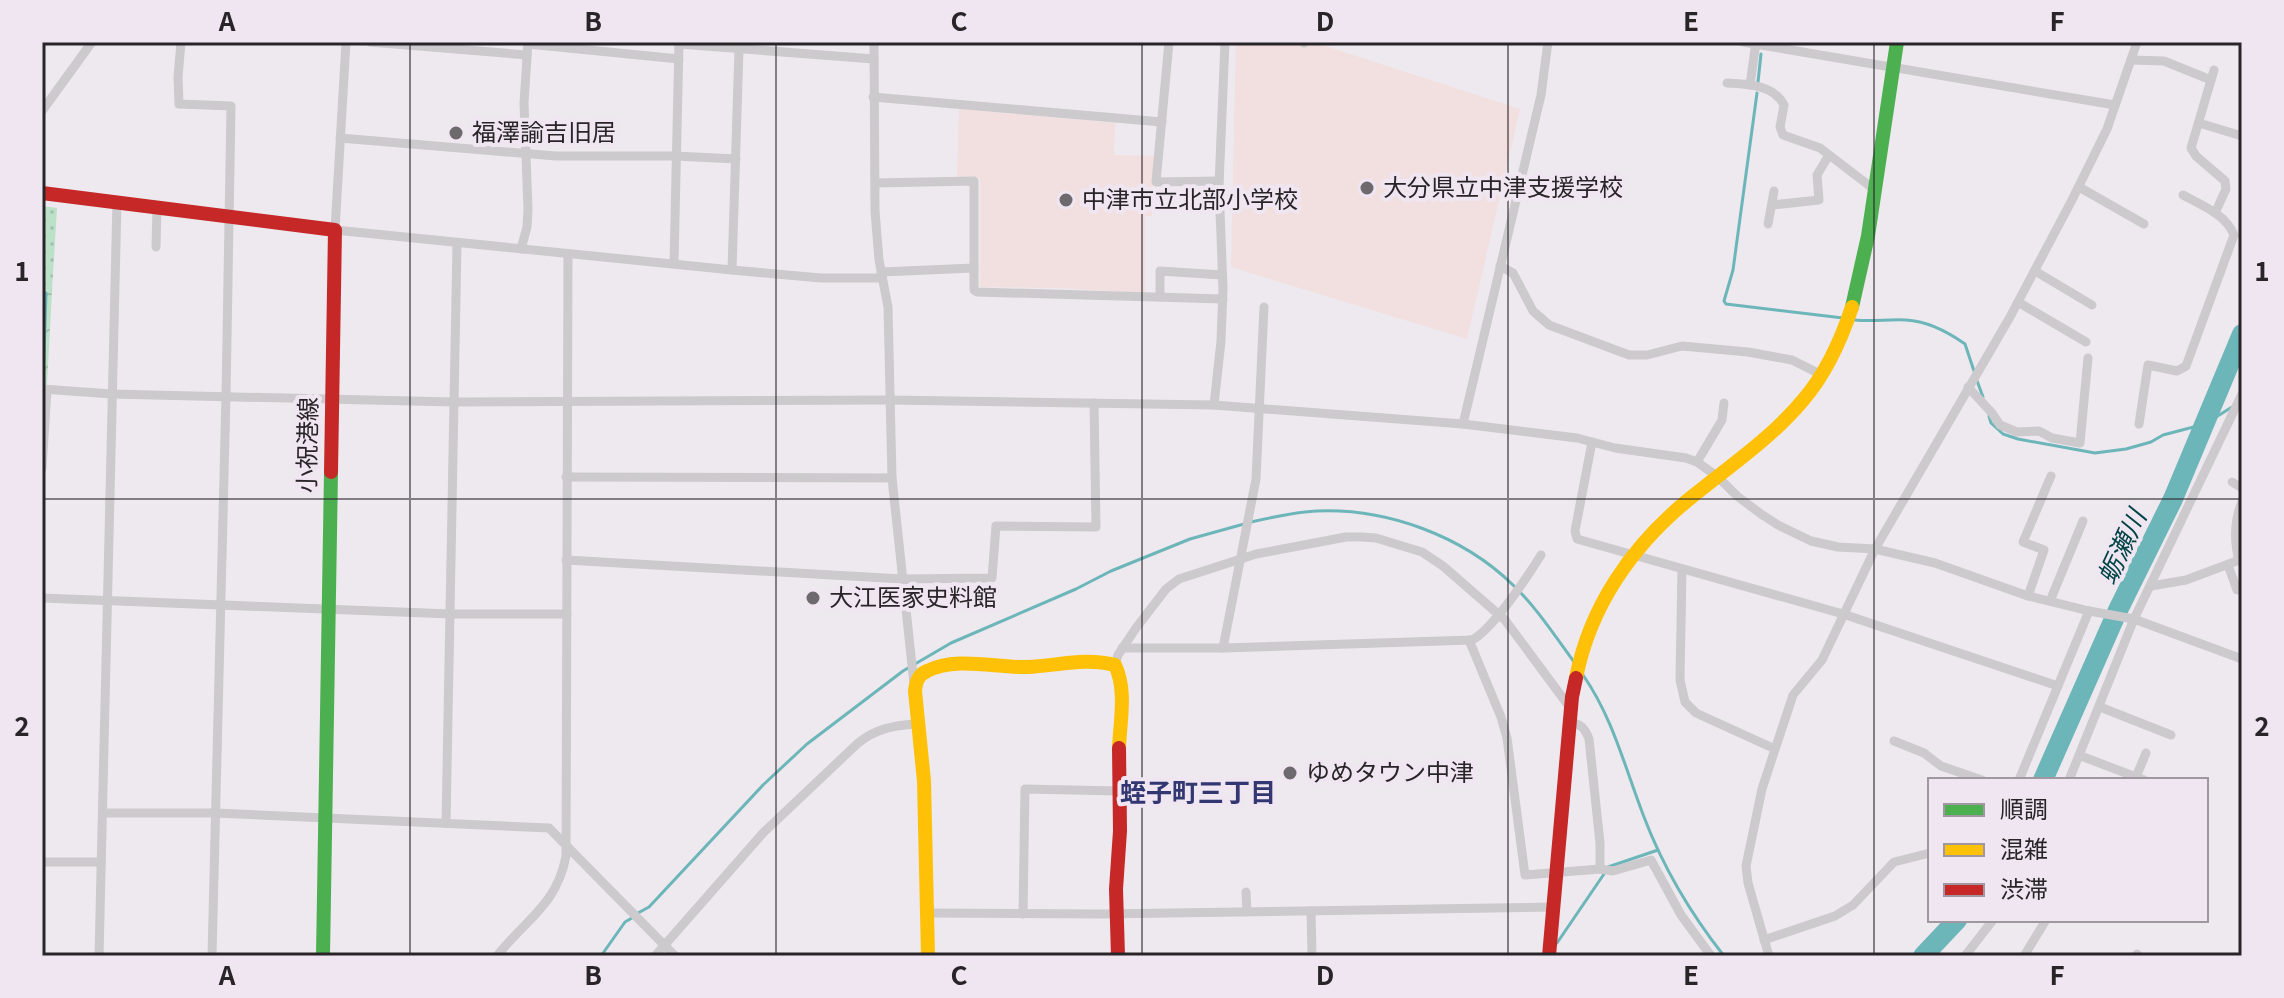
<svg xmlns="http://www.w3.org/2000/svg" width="2284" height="998" font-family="Georgia,'Noto Sans JP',serif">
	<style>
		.education { fill: #f1e0df }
		.grass { fill: url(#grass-dots) }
		.park { fill: url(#park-crowns) }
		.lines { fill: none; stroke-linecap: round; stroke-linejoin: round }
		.stream { stroke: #6cb6ba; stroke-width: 3 }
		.river { stroke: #6cb6ba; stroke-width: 20 }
		.street { stroke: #cccacc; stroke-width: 9 }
		.fast { stroke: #4caf50; stroke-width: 14 }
		.slow { stroke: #ffc107; stroke-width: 14 }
		.jam { stroke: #c62828; stroke-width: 14 }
		.grid { fill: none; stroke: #282428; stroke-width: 2; stroke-opacity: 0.55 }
		.poi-dot { fill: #6d696d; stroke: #efe6f1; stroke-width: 3 }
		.labels { text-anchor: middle; stroke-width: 8; stroke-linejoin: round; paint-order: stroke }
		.poi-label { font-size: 24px; fill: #282428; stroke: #efe6f1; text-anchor: start }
		.street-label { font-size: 24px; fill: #282428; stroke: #efe6f1 }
		.water-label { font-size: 26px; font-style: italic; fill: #004345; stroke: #efe6f1 }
		.neighbourhood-label { font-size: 26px; font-weight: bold; fill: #323671; stroke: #efe6f1 }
		.neatline { fill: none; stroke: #282428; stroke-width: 3 }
		.grid-label { font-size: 26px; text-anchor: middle; font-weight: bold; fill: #282428 }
	</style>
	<defs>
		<pattern id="grass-dots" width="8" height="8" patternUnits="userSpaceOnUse" patternTransform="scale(2)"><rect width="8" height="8" fill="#bbe1c9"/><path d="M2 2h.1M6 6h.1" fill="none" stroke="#a1c1ad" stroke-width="1.8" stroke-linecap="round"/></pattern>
		<pattern id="park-crowns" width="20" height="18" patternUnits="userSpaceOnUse" patternTransform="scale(2)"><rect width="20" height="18" fill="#bbe1c9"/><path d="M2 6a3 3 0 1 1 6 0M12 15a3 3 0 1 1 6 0" fill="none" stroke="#a1c1ad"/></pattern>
	</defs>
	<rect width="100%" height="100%" fill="#eee9ee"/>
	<g class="education">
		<polygon points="1236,42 1313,42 1520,109 1467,339 1231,267"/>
		<polygon points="959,109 1115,123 1114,155 1155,156 1152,216 1145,216 1145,293 1057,288 980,287 980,178 957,177"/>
	</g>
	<polygon class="grass" points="42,206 57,208 52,291 42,290"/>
	<polygon class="park" points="42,290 52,291 47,385 42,385"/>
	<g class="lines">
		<g class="stream">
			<polyline points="1758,82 1761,54"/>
			<polyline points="1757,93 1733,270 1724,301 1726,304 1843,318"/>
			<polyline points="42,292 46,293 43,384"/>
			<path d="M1855 320C1872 322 1888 319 1906 320 1927 321 1948 332 1965 344L1974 371"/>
			<polyline points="1976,378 1983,397"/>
			<polyline points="1989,416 1991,423 2003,434 2018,439 2095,453 2126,449 2151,442 2163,435 2205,424 2232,407"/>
			<path d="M1251 522C1273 517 1295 512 1317 511 1387 508 1463 536 1513 585 1536 607 1555 636 1574 662"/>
			<path d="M1583 675C1613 718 1625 768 1644 817 1663 867 1691 914 1724 956"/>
			<polyline points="1608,867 1658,850"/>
			<polyline points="638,913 649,907 763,785 807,744 903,671 951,643 1076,589 1111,571 1190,539 1244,524"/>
			<polyline points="1557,943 1604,874"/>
			<polyline points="601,956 625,922 632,918"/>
		</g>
		<g class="river">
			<polyline points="2043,780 2118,610 2173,499 2242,334"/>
			<polyline points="1923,956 1957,920"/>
		</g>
		<g class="street">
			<polyline points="181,42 178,77 179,104 231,106 226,396 212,956"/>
			<polyline points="346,42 335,230 732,270 821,278 882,278"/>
			<polyline points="370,42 527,55"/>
			<polyline points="874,42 875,211 879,260 888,307 892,478 914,684"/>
			<polyline points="1169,42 1156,182 1219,181"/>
			<polyline points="1743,42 2115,105"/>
			<polyline points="1304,43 1304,42"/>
			<polyline points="528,44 679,59"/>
			<polyline points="679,44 874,59"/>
			<polyline points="2131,60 2164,61 2211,80"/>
			<polyline points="2214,70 2191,148 2196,156 2225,181 2226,189 2215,213"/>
			<path d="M1727 83C1748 84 1774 85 1784 105L1780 127 1783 135 1820 148 1875 190"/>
			<polyline points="1750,85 1756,42"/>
			<polyline points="873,97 1162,122"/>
			<polyline points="42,111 92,42"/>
			<polyline points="2199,123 2242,136"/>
			<polyline points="340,138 556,156 675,156 736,159"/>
			<polyline points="875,183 974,181 974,290 977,292 1223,299"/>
			<polyline points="2079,187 2144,224"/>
			<polyline points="1772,205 1819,200 1817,175 1829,155"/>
			<polyline points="1768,224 1774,191"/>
			<polyline points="156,247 157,206"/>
			<polyline points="521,249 527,227 528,209 524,103 528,42"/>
			<polyline points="674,263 679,42"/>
			<polyline points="1500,266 1513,273 1533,311 1549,325 1629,355 1647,355 1682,346 1748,352 1792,360 1822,375"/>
			<polyline points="732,270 739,49"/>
			<polyline points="2035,271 2092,305"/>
			<polyline points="881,272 974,268"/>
			<polyline points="1160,297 1160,271 1222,275"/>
			<polyline points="2018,302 2086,342"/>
			<polyline points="1968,387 1992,413 2000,425 2017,432 2039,431 2052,438 2080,443 2088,358"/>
			<polyline points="42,389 112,394 453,402 889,400 1214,405 1463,424 1577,438 1615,448 1686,458 1697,462 1718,477 1737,496 1761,514 1778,525 1811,541 1838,547 1875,549 1935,563 2028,596 2089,611 2134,619 2242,659"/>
			<polyline points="1214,405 1221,341 1223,288 1219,185 1225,42"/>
			<polyline points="1463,424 1541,95 1548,42"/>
			<path d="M2139 424 2148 365 2177 371 2186 366 2234 235C2226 214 2201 205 2183 195"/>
			<polyline points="1592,442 1575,531 1577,539 1843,614 2058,686"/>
			<polyline points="1697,462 1722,420 1724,403"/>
			<polyline points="42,468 47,390"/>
			<polyline points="566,477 892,478"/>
			<polyline points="2232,482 2242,488"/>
			<polyline points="566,560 902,579 992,578 996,526 1096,527 1094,403"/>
			<path d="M2239 561C2234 541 2234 521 2242 502"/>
			<polyline points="2228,565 2237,590"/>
			<polyline points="1682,569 1680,680 1685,702 1696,713 1775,749"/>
			<polyline points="2151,586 2186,580 2242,559"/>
			<polyline points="2028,596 2044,550 2023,542 2051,476"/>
			<polyline points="42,598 451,614 567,614"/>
			<polyline points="2050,601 2083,521"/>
			<polyline points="1469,640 1501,717 1507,738 1525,875 1600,869 1613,871 1651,860 1681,915 1711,956"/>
			<path d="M1122 648H1223L1472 640C1493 629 1528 576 1541 555"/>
			<polyline points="1223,648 1256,479 1264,307"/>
			<polyline points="1115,665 1118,655 1136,628 1166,589 1179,579 1256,554 1346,537 1362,537 1376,538 1422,552 1443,566 1505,620 1571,709"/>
			<polyline points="2100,707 2171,735"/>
			<path d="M1569 722C1581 724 1585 728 1589 739L1600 843V869"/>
			<polyline points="1894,741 1924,753 1941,766 1982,780"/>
			<polyline points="2081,756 2144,780"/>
			<polyline points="2136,777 2146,753"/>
			<polyline points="2019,780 2089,611"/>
			<polyline points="2069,780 2134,619 2242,394"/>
			<polyline points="103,813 215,813 549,828 675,956"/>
			<polyline points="446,823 457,244"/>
			<polyline points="42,862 101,862"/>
			<polyline points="1246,892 1247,912"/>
			<polyline points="1311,911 1312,956"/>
			<polyline points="928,913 1104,914 1553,907"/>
			<polyline points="1023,914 1025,789 1119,791"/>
			<polyline points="1764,940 1835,916 1853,905 1894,862 1930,853"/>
			<polyline points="2137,954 2138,956"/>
			<polyline points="99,956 117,201"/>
			<path d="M497 956C525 920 557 905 566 856L568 254"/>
			<path d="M655 956 763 833 857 744C876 728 895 725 919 724"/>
			<polyline points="1769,956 1748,883 1746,866 1762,789 1793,695 1822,660 1875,549 2010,317 2072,200 2107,129 2137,42"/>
			<polyline points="1965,956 1993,920"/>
			<polyline points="2024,956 2046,920"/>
		</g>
		<g class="fast">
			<polyline points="1852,307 1868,236 1897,42"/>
			<polyline points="323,956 331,472"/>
		</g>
		<g class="slow">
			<path d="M1576 678C1590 606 1632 546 1688 500 1728 467 1771 439 1804 399 1827 372 1841 340 1852 307"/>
			<path d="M928 956 924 781 915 691C916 682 918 675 927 671 957 656 995 668 1027 667 1057 666 1085 657 1115 665 1127 690 1120 721 1119 748"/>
		</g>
		<g class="jam">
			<polyline points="42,193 335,230 331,472"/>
			<polyline points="1118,956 1116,889 1120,831 1119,748"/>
			<polyline points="1549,956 1572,697 1576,678"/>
		</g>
	</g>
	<path class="grid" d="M410 42V956M776 42V956M1142 42V956M1508 42V956M1874 42V956M42 499H2242"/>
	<g class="poi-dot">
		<circle cx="456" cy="133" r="8"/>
		<circle cx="1367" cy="188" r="8"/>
		<circle cx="1066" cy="200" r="8"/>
		<circle cx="813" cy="598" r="8"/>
		<circle cx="1290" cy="773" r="8"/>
	</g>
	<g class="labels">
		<g class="poi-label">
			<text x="472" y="141">福澤諭吉旧居</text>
			<text x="1383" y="196">大分県立中津支援学校</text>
			<text x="1082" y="208">中津市立北部小学校</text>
			<text x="829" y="606">大江医家史料館</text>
			<text x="1306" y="781">ゆめタウン中津</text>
		</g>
		<g class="street-label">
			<text transform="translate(308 445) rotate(-89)" y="8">小祝港線</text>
		</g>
		<g class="water-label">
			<text transform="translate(2122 547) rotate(-65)" y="9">蛎瀬川</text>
		</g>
		<g class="neighbourhood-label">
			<text x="1198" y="802">蛭子町三丁目</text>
		</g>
	</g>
	<rect width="2284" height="998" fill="none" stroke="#efe6f1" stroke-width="88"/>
	<rect x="1928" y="778" width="280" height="144" fill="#efe6f1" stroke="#9f98a1" stroke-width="2"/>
	<rect x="1944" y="804" width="40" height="12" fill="#4caf50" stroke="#9f98a1" stroke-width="2"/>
	<text x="2000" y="818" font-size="24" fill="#282428">順調</text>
	<rect x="1944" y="844" width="40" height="12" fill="#ffc107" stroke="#9f98a1" stroke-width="2"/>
	<text x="2000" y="858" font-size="24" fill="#282428">混雑</text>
	<rect x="1944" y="884" width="40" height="12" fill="#c62828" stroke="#9f98a1" stroke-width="2"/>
	<text x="2000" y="898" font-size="24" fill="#282428">渋滞</text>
	<rect x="44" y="44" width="2196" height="910" class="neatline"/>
	<g class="grid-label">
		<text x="227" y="31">A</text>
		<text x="593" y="31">B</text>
		<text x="959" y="31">C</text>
		<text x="1325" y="31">D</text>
		<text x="1691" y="31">E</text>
		<text x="2057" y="31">F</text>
		<text x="22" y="281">1</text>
		<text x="2262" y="281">1</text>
		<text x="22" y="736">2</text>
		<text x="2262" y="736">2</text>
		<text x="227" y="985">A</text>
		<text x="593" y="985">B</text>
		<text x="959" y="985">C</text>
		<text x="1325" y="985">D</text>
		<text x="1691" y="985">E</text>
		<text x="2057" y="985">F</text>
	</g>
</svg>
